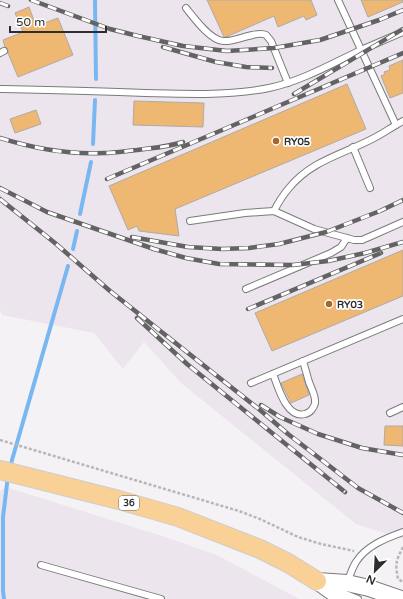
<svg xmlns="http://www.w3.org/2000/svg" width="403" height="599" font-family="'Varela Round',sans-serif">
	<style>
		.built { fill: #ede5ee }
		.lines { fill: none; stroke-linecap: round; stroke-linejoin: round }
		.stream { stroke: #79b7f2; stroke-width: 4 }
		.building { fill: #eeb772; stroke: #adaba9 }
		.lane-casing { stroke: #7b7a7c; stroke-width: 8 }
		.secondary-casing { stroke: #7b7a7c; stroke-width: 18 }
		.primary-casing { stroke: #cdcdcd; stroke-width: 20 }
		.path { stroke: #b8b7b8; stroke-width: 2.5; stroke-dasharray: 3 2; stroke-linecap: butt }
		.lane { stroke: #fff; stroke-width: 6 }
		.secondary { stroke: #fff; stroke-width: 16 }
		.primary { stroke: #f9d095; stroke-width: 18 }
		.rail-casing { stroke: #646364; stroke-width: 4.5 }
		.rail { stroke: #fff; stroke-width: 3; stroke-dasharray: 9; stroke-linecap: butt }
		.poi-dot { fill: #a76630; stroke: #fff; stroke-width: 1.5 }
		.labels { text-anchor: middle; stroke-width: 3.5; stroke-linejoin: round; paint-order: stroke }
		.shield { fill: #fff; stroke: #6d6d6d; stroke-width: 1 }
		.shield-label { font-size: 9px; font-weight: bold; fill: #2f2e2f }
		.poi-label { font-size: 10px; font-weight: bold; fill: #2f2e2f; stroke: #fff; text-anchor: start }
	</style>
	<rect width="100%" height="100%" fill="#f4f2f4"/>
	<g class="built">
		<polygon points="0,0 403,0 403,539 356,524 181,383 144,342 123,369 94,333 2,315 0,310"/>
		<polygon points="6,487 162,536 217,555 299,599 0,599 0,491"/>
	</g>
	<g class="lines">
		<g class="stream">
			<polyline points="95,0 96,79"/>
			<polyline points="93,144 95,100"/>
			<polyline points="80,214 91,162"/>
			<polyline points="73,249 77,231"/>
			<polyline points="10,467 68,266"/>
			<polyline points="4,599 3,591 3,517 8,476"/>
		</g>
	</g>
	<g class="building">
		<polygon points="207,0 311,0 317,15 306,20 304,16 278,27 274,16 226,37 224,37"/>
		<polygon points="361,0 403,0 403,2 368,17"/>
		<polygon points="29,7 36,26 58,18 73,55 18,77 8,53 8,49 5,47 3,40 23,32 15,13"/>
		<polygon points="403,60 403,93 390,98 381,76 385,74 384,72 390,70 389,66"/>
		<polygon points="347,84 366,129 175,209 179,236 139,231 137,226 128,230 109,186"/>
		<polygon points="134,101 204,103 203,127 133,125"/>
		<polygon points="36,110 41,124 15,133 10,119"/>
		<polygon points="403,250 403,296 272,351 255,313"/>
		<polygon points="302,374 309,395 291,403 281,383"/>
		<polygon points="385,426 403,426 403,446 384,445"/>
	</g>
	<g class="lines">
		<g class="lane-casing">
			<g id="lane">
				<path d="M186 8C194 18 210 40 223 41 231 42 240 38 248 36 254 35 260 32 266 35L271 41 288 83"/>
				<polyline points="0,53 4,51"/>
				<path d="M0 89C48 90 97 91 145 93 186 94 229 96 269 88 302 81 331 64 361 50 375 44 389 38 403 32"/>
				<polyline points="396,125 403,121"/>
				<polyline points="353,147 370,188"/>
				<path d="M274 211C278 203 283 195 289 188 312 160 344 154 374 138 382 134 389 129 396 125L338 0"/>
				<polyline points="190,221 245,213 274,211 314,229 354,240 362,240 369,237 403,222"/>
				<polyline points="246,289 331,253 341,247 347,238"/>
				<path d="M273 374C278 386 286 419 305 414 310 413 314 408 315 403 316 396 311 388 309 382 307 375 305 368 303 361"/>
				<polyline points="251,383 403,319"/>
				<polyline points="390,413 403,407"/>
				<polyline points="41,565 161,599"/>
				<path d="M347 583C350 576 352 568 356 562 366 546 386 538 403 532"/>
				<polyline points="341,592 358,599"/>
			</g>
		</g>
		<g class="secondary-casing">
			<g id="secondary">
				<polyline points="317,581 347,583 369,588 401,599"/>
				<polyline points="317,581 342,599"/>
			</g>
		</g>
		<g class="primary-casing">
			<polyline id="primary" points="0,470 119,500 178,517 260,549 288,563 317,581"/>
		</g>
		<g class="path">
			<polyline points="0,440 239,511 260,519 298,537 321,544 354,551"/>
			<path d="M403 547C396 561 395 563 398 579L403 582"/>
		</g>
		<use href="#lane" class="lane"/>
		<use href="#secondary" class="secondary"/>
		<use href="#primary" class="primary"/>
		<g class="rail-casing">
			<g id="rail">
				<polyline points="31,0 110,29 138,36 183,46 227,51 274,48 320,40 379,20 403,10"/>
				<polyline points="0,3 8,6"/>
				<polyline points="163,47 216,62 246,67 272,68"/>
				<polyline points="294,94 403,29"/>
				<path d="M0 138C32 148 70 155 104 153 115 153 126 151 137 150 152 148 168 147 183 142"/>
				<polyline points="107,179 403,53"/>
				<polyline points="0,188 47,212 154,249 186,258 219,264 293,265 328,261 365,253 403,242"/>
				<polyline points="0,199 55,243 110,291 260,410 288,434 358,488 403,513"/>
				<polyline points="132,237 188,247 222,249 249,248 279,244 326,232 380,211 403,200"/>
				<polyline points="248,309 381,253"/>
				<polyline points="137,318 187,364 345,492"/>
				<polyline points="261,405 280,417 318,434 362,448 403,455"/>
			</g>
		</g>
		<use href="#rail" class="rail"/>
	</g>
	<g class="poi-dot">
		<circle cx="276" cy="141" r="4"/>
		<circle cx="329" cy="304" r="4"/>
	</g>
	<g class="labels">
		<rect class="shield" x="119" y="496" width="20" height="14" rx="3"/>
		<g class="shield-label">
			<text x="129" y="506">36</text>
		</g>
		<g class="poi-label">
			<text x="284" y="145">RY05</text>
			<text x="337" y="308">RY03</text>
		</g>
	</g>
	<g transform="translate(375 571) rotate(204)" stroke="#ffffff" stroke-width="3" paint-order="stroke">
	<path d="M0-3L7 15L0 10L-7 15Z" fill="#2f2e2f"/>
	<text y="-6" font-size="11" font-weight="bold" text-anchor="middle" fill="#2f2e2f">N</text>
	</g>
	<path d="M10 26v6h96v-6" fill="none" stroke="#2f2e2f" stroke-width="2"/>
	<text x="16" y="26" font-size="12" fill="#2f2e2f" stroke="#ffffff" stroke-width="3" paint-order="stroke">50 m</text>
</svg>
